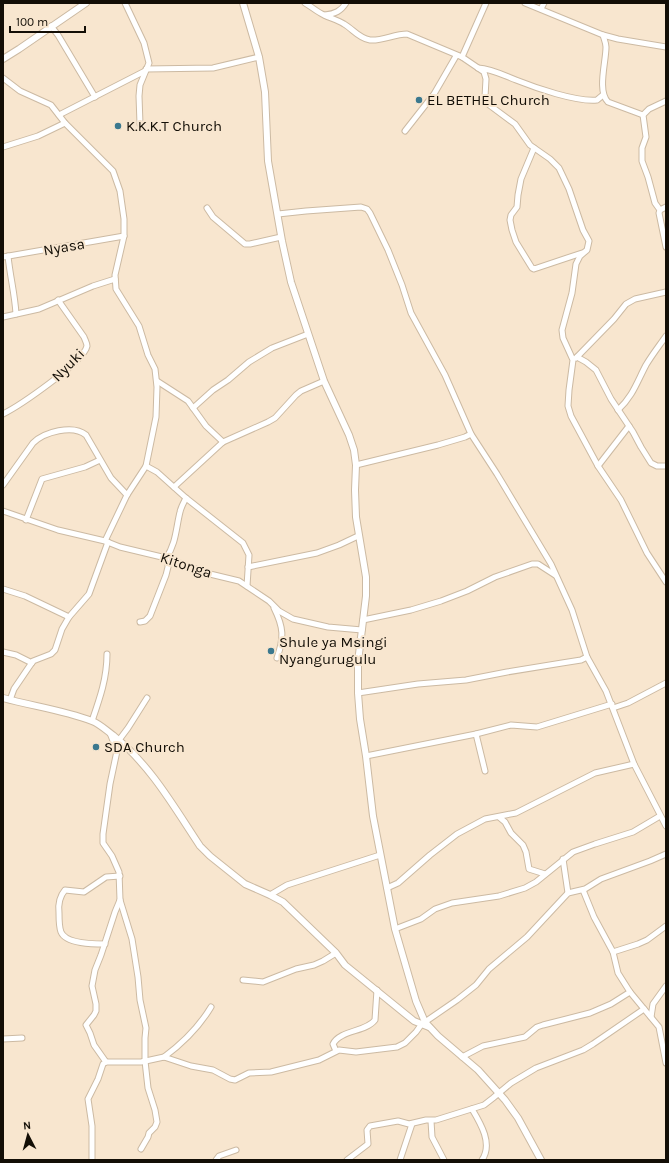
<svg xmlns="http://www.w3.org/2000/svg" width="669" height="1163" font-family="Karla,sans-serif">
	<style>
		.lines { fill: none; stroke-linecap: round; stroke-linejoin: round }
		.minor-casing { stroke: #ccbaa3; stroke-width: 7 }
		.tertiary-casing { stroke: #ccbaa3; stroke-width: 8 }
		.minor { stroke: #fff; stroke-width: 5 }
		.tertiary { stroke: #fff; stroke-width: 6 }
		.poi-dot { fill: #3b788e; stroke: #f8e6cf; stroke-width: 1.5 }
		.labels { text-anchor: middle; stroke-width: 4; stroke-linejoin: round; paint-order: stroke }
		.poi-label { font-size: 15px; fill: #130e06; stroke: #f8e6cf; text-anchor: start }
		.street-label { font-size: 15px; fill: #130e06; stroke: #f8e6cf }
	</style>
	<rect width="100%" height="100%" fill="#f8e6cf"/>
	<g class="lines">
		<g class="minor-casing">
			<g id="minor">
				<polyline points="125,3 144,43 149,63 140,85 139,96 140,124"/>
				<path d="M305 3C312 7 317 12 324 15 330 18 338 20 344 24 353 29 358 38 370 40 383 41 394 34 407 34L462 57 484 72 486 79 485 97 488 104 515 124 530 145 550 159 559 168 569 189 583 230 589 241 587 250 580 256 576 264 572 293 562 330 563 338 573 360 569 390 568 406 571 416 598 466 621 500 647 553 666 582"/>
				<polyline points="525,3 603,35 618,39 666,47"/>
				<polyline points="541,9 544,3"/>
				<path d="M325 15C335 14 341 11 346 3"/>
				<polyline points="51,26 58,35 95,97"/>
				<path d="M603 35C604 39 606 43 606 47 606 62 597 91 608 102L643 115"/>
				<polyline points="462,57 486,3"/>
				<path d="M478 68C492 69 503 75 516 80 536 88 576 102 597 100L603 95"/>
				<polyline points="146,69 213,68 259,57"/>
				<polyline points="3,78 20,91 51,105 65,123 113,171 120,191 124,219 124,236 115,275 116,289 139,326 148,355 155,369 157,387 156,417 146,466 127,495 105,541"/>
				<polyline points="59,115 145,71"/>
				<polyline points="405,131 434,94 456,56"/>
				<polyline points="3,147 38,136 65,123"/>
				<polyline points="534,148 521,179 518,195 517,207 511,215 510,220 512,230 516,242 532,268 534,269 582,253"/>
				<polyline points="666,207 660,210 659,213 666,247"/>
				<polyline points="207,208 213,217 245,244 250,244 281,237"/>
				<polyline points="660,210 655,203 648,177 642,161 642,148 646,137 643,115 649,109 666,101"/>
				<polyline points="278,214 306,211 361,207 367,209 370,213 388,250 402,285 411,313 445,375 471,434 497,474 551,564 572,610 587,657 606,691 634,764 666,826"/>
				<path d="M8 256C10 276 15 295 16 314"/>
				<polyline points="3,257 124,236"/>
				<polyline points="3,317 39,309 93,286 115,279"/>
				<polyline points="577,357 586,362 596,370 611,399 633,432 641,447 651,463 657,466 666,466"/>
				<polyline points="576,358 614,319 626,304 635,299 666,292"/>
				<polyline points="157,381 188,401 206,426 223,442"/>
				<polyline points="193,408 213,390 228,380 249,362 272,348 308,334"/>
				<path d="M618 410C633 396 637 382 646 365 652 355 659 346 666 336"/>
				<path d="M3 414C19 406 84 362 87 346 87 343 85 340 84 337L58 300"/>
				<polyline points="356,465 438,445 465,437 471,434"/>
				<polyline points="146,466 157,472 186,498 243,543 249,555 247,586"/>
				<polyline points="598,466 629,426"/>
				<path d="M3 485 33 443C44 432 73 424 86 435L111 478 127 495"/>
				<polyline points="174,487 223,442 268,422 275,418 296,395 301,391 324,381"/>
				<polyline points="3,511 58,530 105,541 120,547 166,558 210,574 239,581 269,601 279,611 293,619 328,627 362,630"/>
				<polyline points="26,520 42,479 85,467 100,460"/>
				<path d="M166 558C176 544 176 528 180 512 181 507 184 502 186 498"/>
				<polyline points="248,567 317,553 339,545 358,536"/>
				<polyline points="3,589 25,596 69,617"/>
				<path d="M274 608C284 628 284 638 277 658"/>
				<polyline points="363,620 411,610 441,601 467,591 495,577 532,564 538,564 555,575"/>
				<polyline points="140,622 145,621 150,616 166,575 168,567 168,559"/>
				<polyline points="3,652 16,655 32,663"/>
				<polyline points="358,693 418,684 466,680 507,672 562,663 581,660 587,657"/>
				<polyline points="10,700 14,689 33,661 51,654 55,650 62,629 69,617 89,594 108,542"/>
				<polyline points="613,708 628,703 666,683"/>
				<path d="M92 721C100 698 107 678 107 654"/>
				<polyline points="110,733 117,751 110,784 103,834 103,843 112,856 119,872 120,900 132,939 138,977 140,1000 146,1028 145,1038 145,1061 148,1088 155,1110 157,1122 155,1127 149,1133 148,1137 141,1149"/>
				<polyline points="476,734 485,771"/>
				<polyline points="119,740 128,728 147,698"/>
				<polyline points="366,756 476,734 511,725 537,727 612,704"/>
				<polyline points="499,817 505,822 511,833 523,845 526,852 529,869 545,874"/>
				<polyline points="563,859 568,893"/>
				<polyline points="387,888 398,883 430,855 457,834 485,819 516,813 595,773 634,764"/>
				<polyline points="583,890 594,917 613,952 618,973 630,992 659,1027 666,1063"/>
				<polyline points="270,895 287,885 380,855"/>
				<polyline points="395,929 421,919 435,909 452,903 499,896 525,888 536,882 573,852 595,844 633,832 660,816"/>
				<path d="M105 944C94 944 66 944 61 932 59 927 59 919 59 913 58 904 59 897 65 890L84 892 106 877 120 876"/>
				<polyline points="613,952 638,944 647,940 666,926"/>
				<polyline points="243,980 263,982 296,969 314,965 323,961 336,953"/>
				<polyline points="651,1017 653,1004 666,986"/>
				<polyline points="425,1022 457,1000 476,985 489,969 527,937 568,893 585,889 601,879 650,861 666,854"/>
				<polyline points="3,1039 22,1038"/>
				<path d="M336 1051 333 1044C340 1030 366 1032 375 1020L377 990"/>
				<path d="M164 1057C183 1043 199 1027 211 1007"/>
				<polyline points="462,1057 483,1046 525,1037 537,1027 543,1025 590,1013 611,1004 630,992"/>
				<polyline points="106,1062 94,1045 90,1033 86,1025 94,1015 96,1011 96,1004 92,986 95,970 101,955 115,912 120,900"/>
				<path d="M472 1109C481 1124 493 1144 482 1160"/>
				<polyline points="431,1121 432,1137 444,1160"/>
				<polyline points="92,1160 92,1126 88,1099 98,1079 103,1064 106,1062 141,1062 164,1057 191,1066 213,1070 230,1079 235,1080 249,1073 271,1072 319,1060 339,1050 356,1052 397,1047 405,1043 416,1032 421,1025"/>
				<polyline points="216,1160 219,1156 236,1150"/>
				<polyline points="347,1160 368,1144 367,1130 370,1126 398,1121 409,1124 426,1120 436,1120 484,1105 493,1098 511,1083 536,1068 583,1050 593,1044 644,1009"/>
				<polyline points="400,1160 412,1124"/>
			</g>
		</g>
		<g class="tertiary-casing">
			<g id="tertiary">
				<polyline points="243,3 259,57 265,92 268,161 282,241 291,282 324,381 349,435 354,450 356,465 355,490 356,517 366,577 366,596 358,662 358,693 360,719 366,756 373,816 395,929 416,1001 425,1022 438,1036 478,1070 505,1100 518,1118 541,1160"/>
				<polyline points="3,59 19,49 86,3"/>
				<path d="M3 698C32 706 63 710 92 721 100 724 107 731 114 736 151 766 174 807 200 846L210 856 245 884 270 895 283 902 336 953 345 965 414 1021 429 1027"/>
			</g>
		</g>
		<use href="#minor" class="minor"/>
		<use href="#tertiary" class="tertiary"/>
	</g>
	<g class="poi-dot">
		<circle cx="419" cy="100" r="4"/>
		<circle cx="118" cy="126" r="4"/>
		<circle cx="271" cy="651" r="4"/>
		<circle cx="96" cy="747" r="4"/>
	</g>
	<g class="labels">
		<g class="poi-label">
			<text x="427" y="105">EL BETHEL Church</text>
			<text x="126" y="131">K.K.K.T Church</text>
			<text x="279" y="647">Shule ya Msingi<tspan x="279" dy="17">Nyangurugulu</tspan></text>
			<text x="104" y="752">SDA Church</text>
		</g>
		<g class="street-label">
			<text transform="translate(64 247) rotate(-10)" y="5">Nyasa</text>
			<text transform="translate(68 365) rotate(-45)" y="5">Nyuki</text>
			<text transform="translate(186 565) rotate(18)" y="5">Kitonga</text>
		</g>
	</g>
	<rect width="669" height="1163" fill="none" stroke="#130e06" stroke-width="8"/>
	<g transform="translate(28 1135) rotate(354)" stroke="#f8e6cf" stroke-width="3" paint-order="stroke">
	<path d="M0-3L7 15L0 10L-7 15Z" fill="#130e06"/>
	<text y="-6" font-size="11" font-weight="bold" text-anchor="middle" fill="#130e06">N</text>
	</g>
	<path d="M10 26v6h75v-6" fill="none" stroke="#130e06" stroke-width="2"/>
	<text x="16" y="26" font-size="12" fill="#130e06" stroke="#f8e6cf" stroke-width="3" paint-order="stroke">100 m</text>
</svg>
